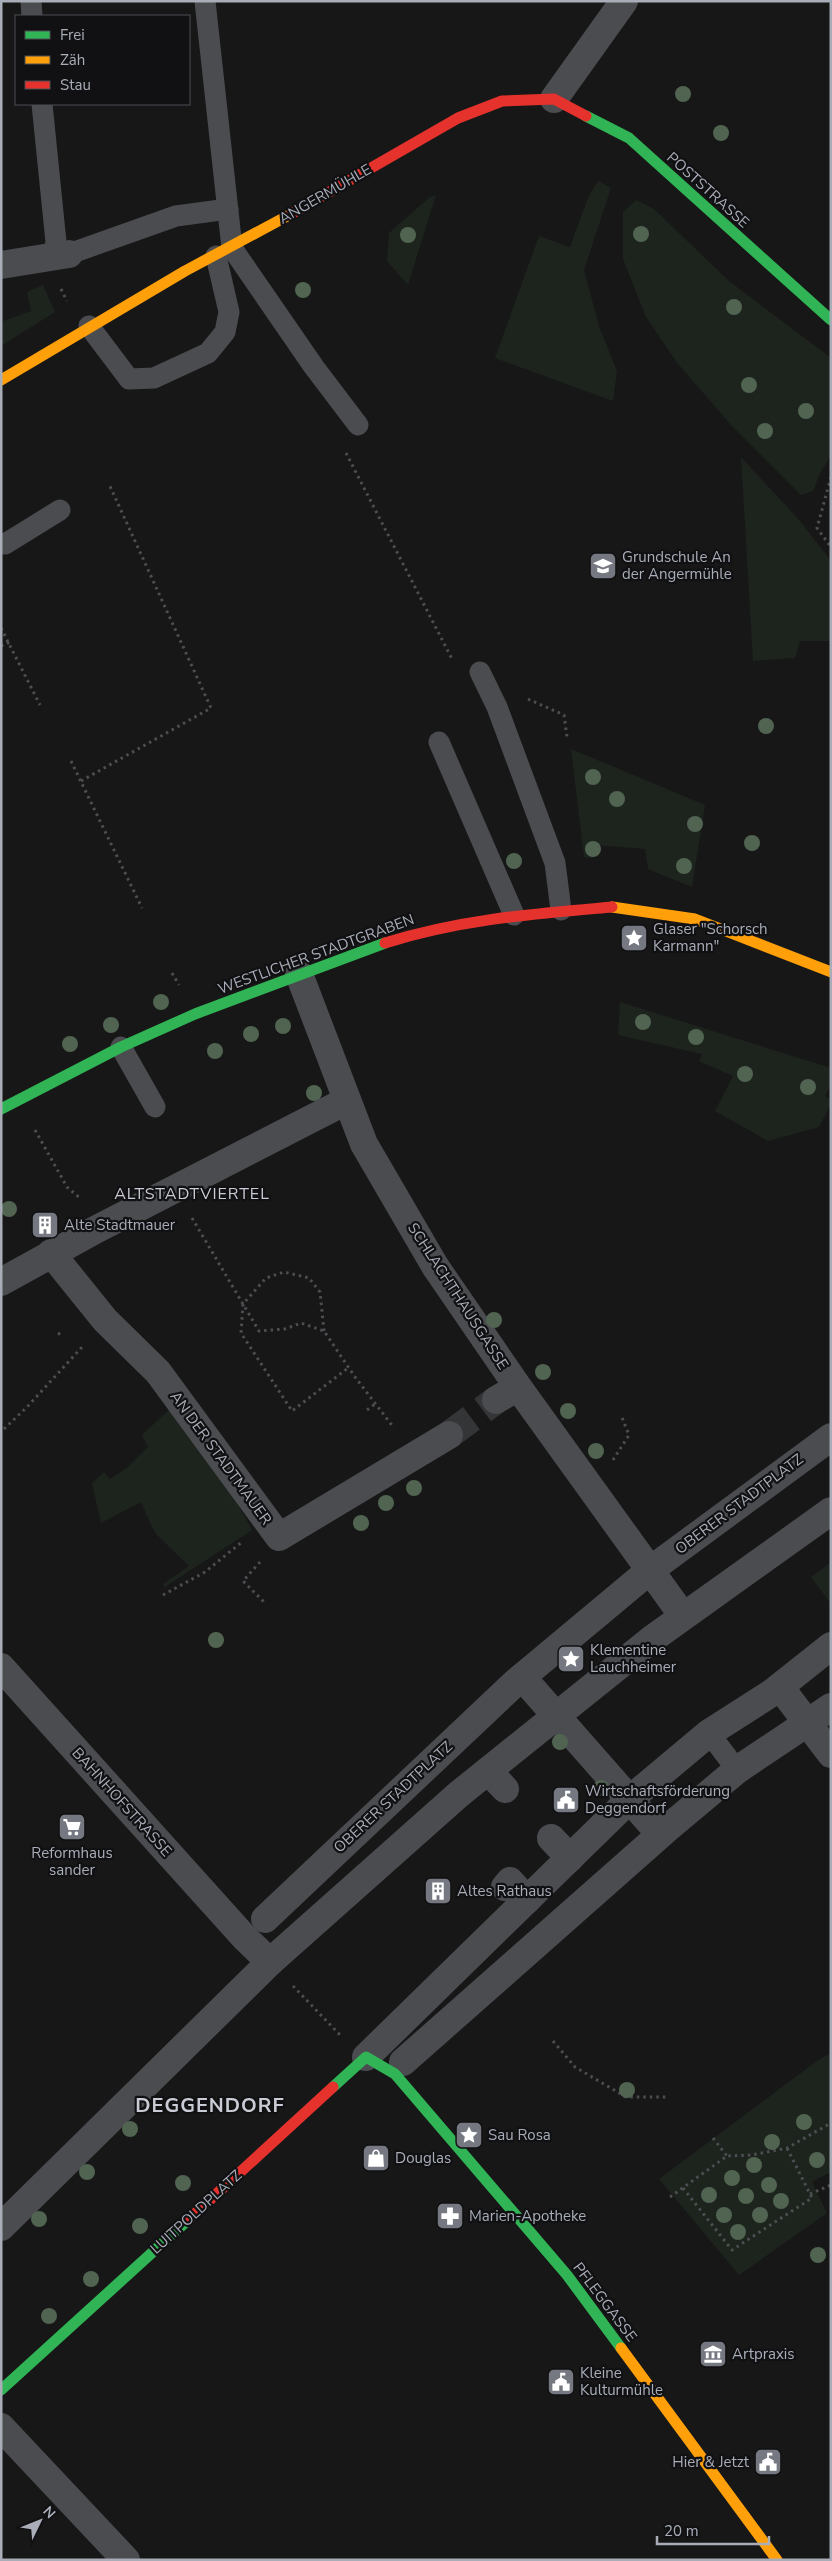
<svg xmlns="http://www.w3.org/2000/svg" width="832" height="2561" font-family="'Nunito Sans',sans-serif">
	<style>
		.green { fill: #1d241e }
		.lines { fill: none; stroke-linecap: round; stroke-linejoin: round }
		.street-tunnel { stroke: #343537; stroke-width: 28; stroke-dasharray: 28 14; stroke-linecap: butt }
		.path { stroke: #4d4e52; stroke-width: 3; stroke-dasharray: 2.5 4; stroke-linecap: butt }
		.lane { stroke: #4b4c50; stroke-width: 21 }
		.street { stroke: #4b4c50; stroke-width: 28 }
		.fast { stroke: #30b455; stroke-width: 11 }
		.slow { stroke: #ff9f0a; stroke-width: 11 }
		.jam { stroke: #e5322d; stroke-width: 11 }
		.tree { fill: #506451 }
		.labels { text-anchor: middle; stroke-width: 4.5; stroke-linejoin: round; paint-order: stroke }
		.street-label { font-size: 15px; fill: #a8adb8; stroke: #111113 }
		.poi-label { font-size: 15px; fill: #a8adb8; stroke: #111113; text-anchor: start }
		.neighbourhood-label { font-size: 16px; letter-spacing: 1px; fill: #c9ccd4; stroke: #111113 }
		.district-label { font-size: 20px; font-weight: bold; letter-spacing: 1px; fill: #c9ccd4; stroke: #111113 }
	</style>
	<rect width="100%" height="100%" fill="#171717"/>
	<g class="green">
		<polygon points="598,181 611,188 584,270 599,326 617,371 613,401 495,358 539,236 570,247 589,195"/>
		<polygon points="436,195 408,285 387,261 389,233 430,197"/>
		<polygon points="636,200 654,209 729,281 831,358 831,456 821,471 813,491 801,495 731,425 678,364 646,317 623,259 623,212"/>
		<polygon points="43,285 55,312 1,346 1,315 4,321 31,311 27,292"/>
		<polygon points="741,457 800,521 831,561 831,641 800,641 795,658 753,661"/>
		<polygon points="571,749 705,805 692,887 648,869 645,849 597,845 593,858 584,857"/>
		<polygon points="620,1002 831,1068 831,1085 825,1096 831,1100 831,1104 819,1127 768,1141 715,1111 733,1076 699,1061 702,1054 618,1035"/>
		<polygon points="172,1407 233,1496 252,1530 165,1587 163,1584 189,1566 155,1533 141,1502 101,1523 92,1483 104,1472 110,1479 128,1467 148,1447 142,1435"/>
		<polygon points="831,1562 831,1604 811,1577"/>
		<polygon points="831,2053 831,2172 812,2182 827,2213 739,2275 659,2179 817,2061"/>
	</g>
	<g class="lines">
		<polyline class="street-tunnel" points="449,1435 496,1400"/>
		<g class="path">
			<polyline points="61,289 67,301"/>
			<polyline points="346,453 452,659"/>
			<polyline points="831,477 817,528 831,547"/>
			<polyline points="1,628 40,705"/>
			<polyline points="1,646 10,642"/>
			<polyline points="528,699 564,715 567,737"/>
			<polyline points="71,761 142,908"/>
			<polyline points="81,781 211,708 109,484"/>
			<polyline points="172,973 179,985"/>
			<polyline points="35,1130 67,1187 81,1199"/>
			<polyline points="192,1218 259,1331 285,1329 301,1323 324,1331 355,1377 394,1428"/>
			<polyline points="324,1331 320,1292 309,1278 284,1272 266,1278 243,1304 241,1333 292,1411 348,1368"/>
			<polyline points="58,1333 61,1335"/>
			<polyline points="367,1410 375,1404"/>
			<polyline points="4,1429 27,1407 83,1346"/>
			<polyline points="613,1460 629,1435 621,1415"/>
			<polyline points="260,1562 243,1581 265,1603"/>
			<polyline points="163,1595 205,1572 242,1542"/>
			<polyline points="293,1986 341,2036"/>
			<polyline points="553,2041 575,2067 626,2097 669,2097"/>
			<polyline points="713,2138 727,2156"/>
			<polyline points="683,2188 732,2250 812,2198 787,2148"/>
			<polyline points="810,2194 831,2185"/>
			<polyline points="670,2197 727,2156 752,2155 787,2148 831,2123"/>
		</g>
		<g class="lane">
			<polyline points="31,1 32,16"/>
			<polyline points="205,1 232,248 314,367 358,425"/>
			<polyline points="42,104 56,242 53,255"/>
			<polyline points="69,254 176,216 228,209"/>
			<polyline points="89,326 129,379 154,378 208,353 225,332 229,312 216,256"/>
			<polyline points="5,544 60,510"/>
			<polyline points="480,672 497,707 555,863 561,910"/>
			<polyline points="439,742 514,915"/>
			<polyline points="121,1047 155,1107"/>
			<polyline points="709,1733 737,1770"/>
		</g>
		<g class="street">
			<polyline points="554,99 624,1"/>
			<polyline points="1,265 69,254"/>
			<polyline points="299,974 364,1144 435,1266 518,1387 683,1616"/>
			<polyline points="51,1253 105,1320 158,1372 279,1537 449,1435"/>
			<polyline points="1,1282 97,1229 346,1101"/>
			<polyline points="496,1400 518,1387"/>
			<polyline points="1,1667 244,1937 270,1962"/>
			<polyline points="522,1677 660,1834"/>
			<polyline points="780,1687 831,1754"/>
			<polyline points="488,1771 505,1789"/>
			<polyline points="551,1838 570,1858"/>
			<polyline points="505,1887 510,1881 527,1900"/>
			<polyline points="265,1919 516,1682 649,1571 831,1437"/>
			<polyline points="366,2057 629,1800 709,1733 773,1692 831,1646"/>
			<polyline points="403,2062 669,1827 737,1770 831,1707"/>
			<polyline points="1,2227 270,1962 459,1794 652,1639 831,1511"/>
			<polyline points="1,2427 126,2560"/>
		</g>
		<g class="fast">
			<polyline points="586,116 629,138 831,320"/>
			<polyline points="1,1109 121,1047 195,1014 385,943"/>
			<polyline points="333,2087 366,2057 395,2074 567,2275 621,2348"/>
			<polyline points="1,2390 188,2220"/>
		</g>
		<g class="slow">
			<polyline points="1,380 185,271 291,214"/>
			<polyline points="612,907 695,919 831,972"/>
			<polyline points="621,2348 777,2560"/>
		</g>
		<g class="jam">
			<polyline points="291,214 458,118 502,101 554,99 586,116"/>
			<path d="M385 943C462 919 533 914 612 907"/>
			<polyline points="188,2220 333,2087"/>
		</g>
	</g>
	<g class="tree">
		<circle cx="683" cy="94" r="8"/>
		<circle cx="721" cy="133" r="8"/>
		<circle cx="641" cy="234" r="8"/>
		<circle cx="408" cy="235" r="8"/>
		<circle cx="303" cy="290" r="8"/>
		<circle cx="734" cy="307" r="8"/>
		<circle cx="749" cy="385" r="8"/>
		<circle cx="806" cy="411" r="8"/>
		<circle cx="765" cy="431" r="8"/>
		<circle cx="766" cy="726" r="8"/>
		<circle cx="593" cy="777" r="8"/>
		<circle cx="617" cy="799" r="8"/>
		<circle cx="695" cy="824" r="8"/>
		<circle cx="752" cy="843" r="8"/>
		<circle cx="593" cy="849" r="8"/>
		<circle cx="514" cy="861" r="8"/>
		<circle cx="684" cy="866" r="8"/>
		<circle cx="161" cy="1002" r="8"/>
		<circle cx="643" cy="1022" r="8"/>
		<circle cx="111" cy="1025" r="8"/>
		<circle cx="283" cy="1026" r="8"/>
		<circle cx="251" cy="1034" r="8"/>
		<circle cx="696" cy="1037" r="8"/>
		<circle cx="70" cy="1044" r="8"/>
		<circle cx="215" cy="1051" r="8"/>
		<circle cx="745" cy="1074" r="8"/>
		<circle cx="808" cy="1087" r="8"/>
		<circle cx="314" cy="1093" r="8"/>
		<circle cx="9" cy="1209" r="8"/>
		<circle cx="494" cy="1320" r="8"/>
		<circle cx="543" cy="1372" r="8"/>
		<circle cx="568" cy="1411" r="8"/>
		<circle cx="596" cy="1451" r="8"/>
		<circle cx="414" cy="1488" r="8"/>
		<circle cx="386" cy="1503" r="8"/>
		<circle cx="361" cy="1523" r="8"/>
		<circle cx="216" cy="1640" r="8"/>
		<circle cx="560" cy="1742" r="8"/>
		<circle cx="601" cy="1788" r="8"/>
		<circle cx="627" cy="2090" r="8"/>
		<circle cx="804" cy="2122" r="8"/>
		<circle cx="130" cy="2129" r="8"/>
		<circle cx="772" cy="2142" r="8"/>
		<circle cx="817" cy="2160" r="8"/>
		<circle cx="754" cy="2165" r="8"/>
		<circle cx="87" cy="2172" r="8"/>
		<circle cx="732" cy="2178" r="8"/>
		<circle cx="183" cy="2183" r="8"/>
		<circle cx="769" cy="2185" r="8"/>
		<circle cx="709" cy="2195" r="8"/>
		<circle cx="746" cy="2196" r="8"/>
		<circle cx="781" cy="2201" r="8"/>
		<circle cx="724" cy="2215" r="8"/>
		<circle cx="760" cy="2215" r="8"/>
		<circle cx="39" cy="2219" r="8"/>
		<circle cx="140" cy="2226" r="8"/>
		<circle cx="738" cy="2232" r="8"/>
		<circle cx="818" cy="2255" r="8"/>
		<circle cx="91" cy="2279" r="8"/>
		<circle cx="49" cy="2316" r="8"/>
	</g>
	<defs>
		<g id="school-square" transform="scale(1.4375)"><rect x="-9" y="-9" width="18" height="18" rx="4" fill="#757880" stroke="#111113"/><path d="M0-5L7-2L0 1L-7-2ZM-4 1L0 2.5L4 1V4Q0 6-4 4Z" fill="#fff"/></g>
		<g id="sight-square" transform="scale(1.4375)"><rect x="-9" y="-9" width="18" height="18" rx="4" fill="#757880" stroke="#111113"/><path d="M0-6L1.8-2.2L6-1.7L2.9 1.2L3.7 5.4L0 3.3L-3.7 5.4L-2.9 1.2L-6-1.7L-1.8-2.2Z" fill="#fff"/></g>
		<g id="building-square" transform="scale(1.4375)"><rect x="-9" y="-9" width="18" height="18" rx="4" fill="#757880" stroke="#111113"/><path d="M-4-6H4V6H1V3H-1V6H-4ZM-2.5-4.3h1.7v1.8h-1.7ZM.8-4.3h1.7v1.8H.8ZM-2.5-1h1.7V.8h-1.7ZM.8-1h1.7V.8H.8Z" fill="#fff"/></g>
		<g id="civic-square" transform="scale(1.4375)"><rect x="-9" y="-9" width="18" height="18" rx="4" fill="#757880" stroke="#111113"/><path d="M-.6-6.5H3V-4.5H.6V-3L4-1V1h2V6H-6V1h2V-1L-.6-3ZM-1.2 2.5V6h2.4V2.5Z" fill="#fff"/></g>
		<g id="supermarket-square" transform="scale(1.4375)"><rect x="-9" y="-9" width="18" height="18" rx="4" fill="#757880" stroke="#111113"/><path d="M-6-5.5h2.5l.6 2H6L4.5 2H-2.5L-4.4-4H-6ZM-1.5 3.2a1.3 1.3 0 1 0 .1 0ZM3 3.2a1.3 1.3 0 1 0 .1 0Z" fill="#fff"/></g>
		<g id="shop-square" transform="scale(1.4375)"><rect x="-9" y="-9" width="18" height="18" rx="4" fill="#757880" stroke="#111113"/><path d="M-5-2.5h2.3a2.7 3.5 0 0 1 5.4 0H5L5.5 6h-11ZM-1.5-2.5h3a1.5 2.3 0 0 0-3 0Z" fill="#fff"/></g>
		<g id="pharmacy-square" transform="scale(1.4375)"><rect x="-9" y="-9" width="18" height="18" rx="4" fill="#757880" stroke="#111113"/><path d="M-2-6h4v4h4v4h-4v4h-4v-4h-4v-4h4Z" fill="#fff"/></g>
		<g id="museum-square" transform="scale(1.4375)"><rect x="-9" y="-9" width="18" height="18" rx="4" fill="#757880" stroke="#111113"/><path d="M0-6L6-3V-2H-6V-3ZM-5-1h2V3h-2ZM-1-1h2V3h-2ZM3-1h2V3H3ZM-6 4H6V6H-6Z" fill="#fff"/></g>
	</defs>
	<g fill-rule="evenodd">
		<use href="#school-square" x="603" y="566"/>
		<use href="#sight-square" x="634" y="938"/>
		<use href="#building-square" x="45" y="1225"/>
		<use href="#sight-square" x="571" y="1659"/>
		<use href="#civic-square" x="566" y="1800"/>
		<use href="#supermarket-square" x="72" y="1827"/>
		<use href="#building-square" x="438" y="1891"/>
		<use href="#sight-square" x="469" y="2135"/>
		<use href="#shop-square" x="376" y="2158"/>
		<use href="#pharmacy-square" x="450" y="2216"/>
		<use href="#museum-square" x="713" y="2354"/>
		<use href="#civic-square" x="561" y="2382"/>
		<use href="#civic-square" x="768" y="2462"/>
	</g>
	<g class="labels">
		<g class="street-label">
			<text transform="translate(708 190) rotate(42)" y="5">POSTSTRASSE</text>
			<text transform="translate(325 194) rotate(-30)" y="5">ANGERMÜHLE</text>
			<text transform="translate(316 954) rotate(-20)" y="5">WESTLICHER STADTGRABEN</text>
			<text transform="translate(458 1296) rotate(57)" y="5">SCHLACHTHAUSGASSE</text>
			<text transform="translate(221 1458) rotate(54)" y="5">AN DER STADTMAUER</text>
			<text transform="translate(739 1504) rotate(-37)" y="5">OBERER STADTPLATZ</text>
			<text transform="translate(393 1797) rotate(-43)" y="5">OBERER STADTPLATZ</text>
			<text transform="translate(122 1802) rotate(48)" y="5">BAHNHOFSTRASSE</text>
			<text transform="translate(196 2212) rotate(-42)" y="5">LUITPOLDPLATZ</text>
			<text transform="translate(605 2302) rotate(53)" y="5">PFLEGGASSE</text>
		</g>
		<g class="poi-label">
			<text x="622" y="562">Grundschule An<tspan x="622" dy="17">der Angermühle</tspan></text>
			<text x="653" y="934">Glaser "Schorsch<tspan x="653" dy="17">Karmann"</tspan></text>
			<text x="64" y="1230">Alte Stadtmauer</text>
			<text x="590" y="1655">Klementine<tspan x="590" dy="17">Lauchheimer</tspan></text>
			<text x="585" y="1796">Wirtschaftsförderung<tspan x="585" dy="17">Deggendorf</tspan></text>
			<text x="72" y="1858" text-anchor="middle">Reformhaus<tspan x="72" dy="17">sander</tspan></text>
			<text x="457" y="1896">Altes Rathaus</text>
			<text x="488" y="2140">Sau Rosa</text>
			<text x="395" y="2163">Douglas</text>
			<text x="469" y="2221">Marien-Apotheke</text>
			<text x="732" y="2359">Artpraxis</text>
			<text x="580" y="2378">Kleine<tspan x="580" dy="17">Kulturmühle</tspan></text>
			<text x="749" y="2467" text-anchor="end">Hier &amp; Jetzt</text>
		</g>
		<g class="neighbourhood-label">
			<text x="192" y="1199">ALTSTADTVIERTEL</text>
		</g>
		<g class="district-label">
			<text x="210" y="2112">DEGGENDORF</text>
		</g>
	</g>
	<rect width="832" height="2561" fill="none" stroke="#a8adb8" stroke-width="5"/>
	<rect x="15" y="15" width="175" height="90" fill="#111113" stroke="#4d4f55"/>
	<rect x="25" y="31" width="25" height="8" fill="#30b455" stroke="#4d4f55"/>
	<text x="60" y="40" font-size="15" fill="#a8adb8">Frei</text>
	<rect x="25" y="56" width="25" height="8" fill="#ff9f0a" stroke="#4d4f55"/>
	<text x="60" y="65" font-size="15" fill="#a8adb8">Zäh</text>
	<rect x="25" y="81" width="25" height="8" fill="#e5322d" stroke="#4d4f55"/>
	<text x="60" y="90" font-size="15" fill="#a8adb8">Stau</text>
	<g transform="translate(40 2521) rotate(47)" stroke="#111113" stroke-width="4" paint-order="stroke">
	<path d="M0-4L9 19L0 12L-9 19Z" fill="#a8adb8"/>
	<text y="-8" font-size="14" font-weight="bold" text-anchor="middle" fill="#a8adb8">N</text>
	</g>
	<path d="M657 2536v8h112v-8" fill="none" stroke="#a8adb8" stroke-width="2.5"/>
	<text x="664" y="2536" font-size="15" fill="#a8adb8" stroke="#111113" stroke-width="4" paint-order="stroke">20 m</text>
</svg>
